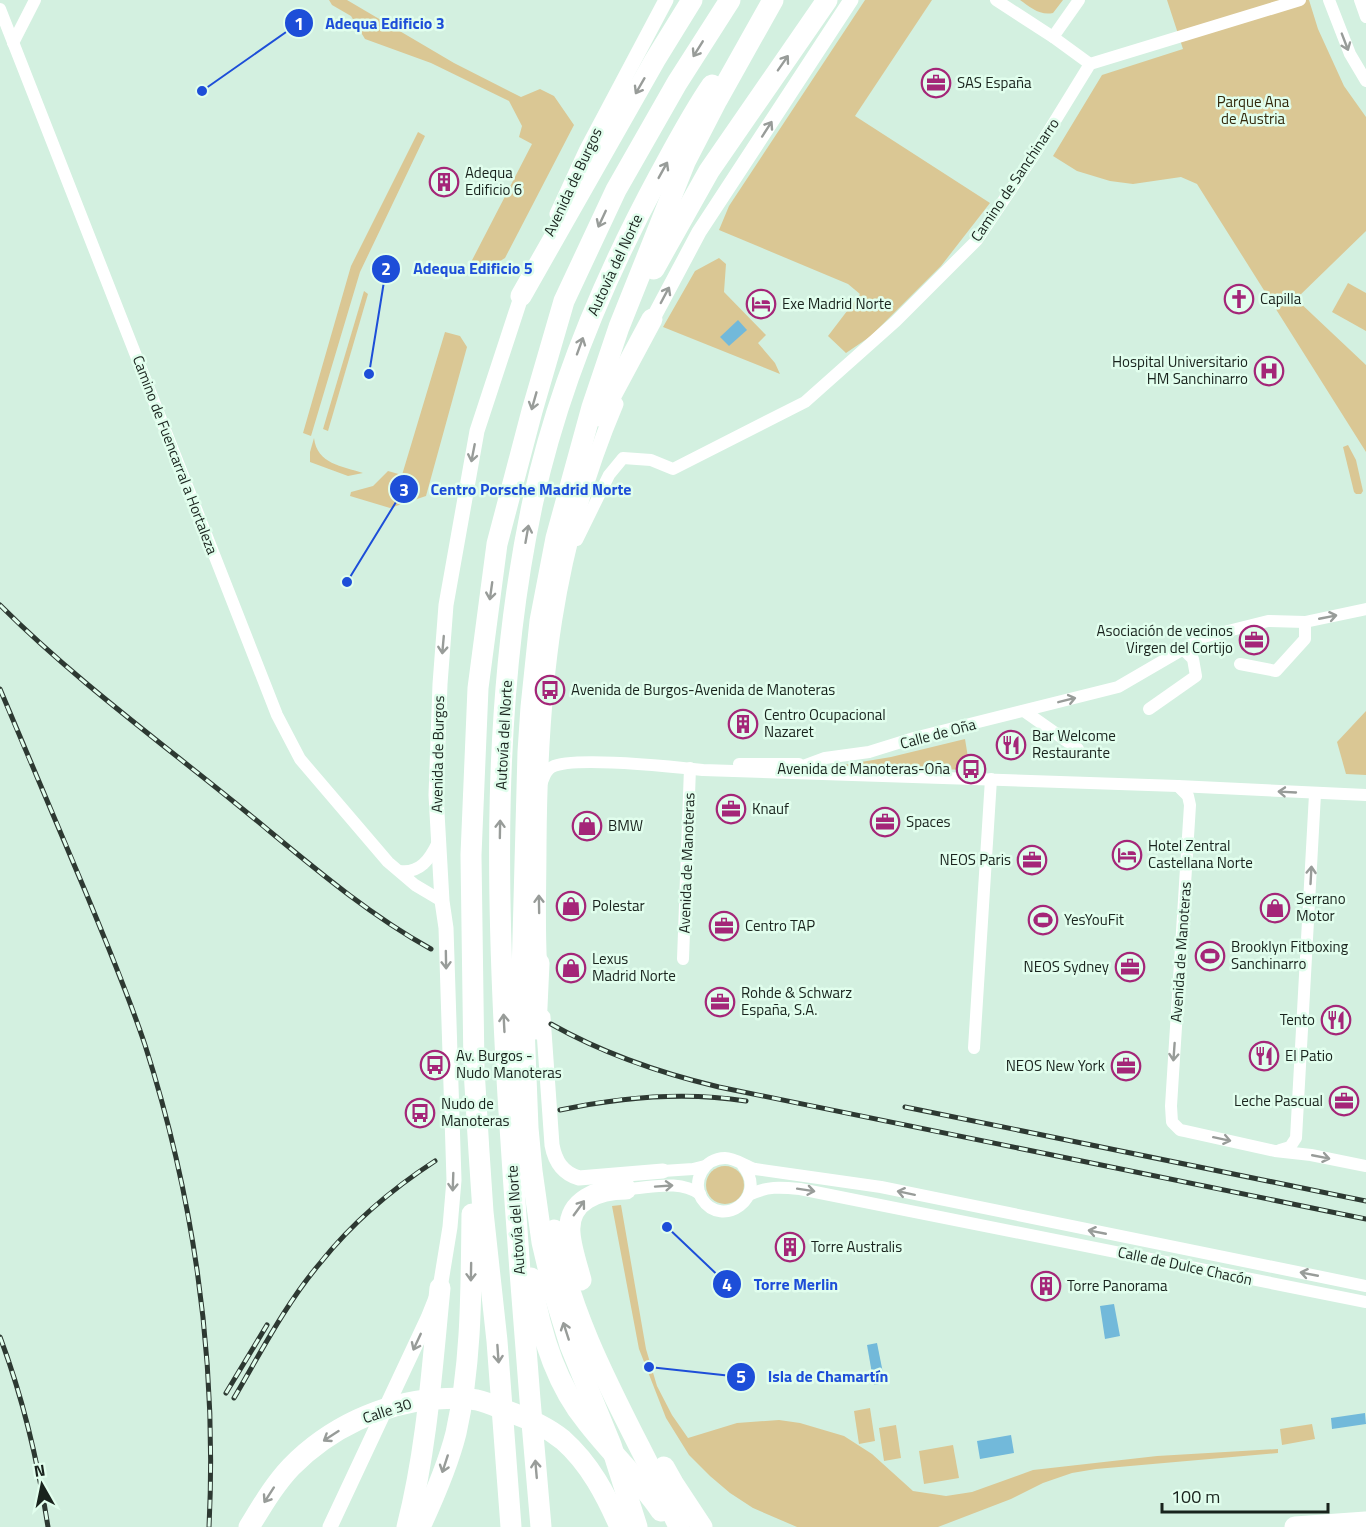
<svg xmlns="http://www.w3.org/2000/svg" width="1366" height="1527" font-family="'Titillium Web',sans-serif">
	<style>
		.green { fill: #dac794 }
		.water { fill: #72b9da }
		.lines { fill: none; stroke-linecap: round; stroke-linejoin: round }
		.minor { stroke: #fff; stroke-width: 12 }
		.tertiary { stroke: #fff; stroke-width: 15 }
		.motorway { stroke: #fff; stroke-width: 21 }
		.rail-casing { stroke: #2d3932; stroke-width: 5 }
		.rail { stroke: #e1feed; stroke-width: 3; stroke-dasharray: 9; stroke-linecap: butt }
		.oneway { stroke: #989c99 }
		.labels { text-anchor: middle; stroke-width: 5; stroke-linejoin: round; paint-order: stroke }
		.poi-label { font-size: 15px; fill: #19231d; stroke: #e1feed; text-anchor: start }
		.park-label { font-size: 15px; fill: #33290c; stroke: #e1feed }
		.street-label { font-size: 15px; fill: #19231d; stroke: #e1feed }
		.leader { fill: none; stroke: #1d4ed8; stroke-width: 2 }
		.callout-dot { fill: #1d4ed8; stroke: #e1feed; stroke-width: 2 }
		.mark-label { font-size: 18px; text-anchor: middle; font-weight: bold; fill: #fff }
		.callout-label { font-size: 16px; text-anchor: middle; font-weight: bold; fill: #1d4ed8; stroke: #e1feed; stroke-width: 5; stroke-linejoin: round; paint-order: stroke }
	</style>
	<rect width="100%" height="100%" fill="#d3f0e0"/>
	<g class="green">
		<polygon points="329,0 347,0 454,63 521,97 540,89 554,96 574,125 505,258 481,273 468,268 532,144 519,137 522,126 509,101 431,63 365,39 351,16 332,5"/>
		<polygon points="865,0 932,0 855,116 990,203 941,266 871,336 846,353 828,336 860,294 848,284 719,230 729,206"/>
		<path d="M1020 0H1063L1053 13C1040 16 1030 7 1020 0Z"/>
		<polygon points="1167,0 1309,0 1318,29 1344,86 1366,117 1366,231 1296,299 1366,365 1366,452 1197,184 1181,177 1133,184 1110,181 1077,171 1053,156 1102,75 1183,49"/>
		<polygon points="418,132 425,136 360,272 311,436 303,433 351,266"/>
		<polygon points="719,258 726,264 724,292 766,335 758,343 775,363 780,374 663,327 695,271"/>
		<polygon points="1348,283 1366,293 1366,331 1332,312"/>
		<polygon points="364,291 368,294 328,431 323,429"/>
		<polygon points="445,332 460,336 467,347 426,496 390,508 350,496 351,492 373,486 388,471 402,475"/>
		<path d="M314 438C317 464 342 466 363 473L348 476 310 462V452Z"/>
		<polygon points="1348,445 1356,460 1363,491 1361,494 1356,494 1354,492 1343,447"/>
		<polygon points="1366,711 1366,775 1346,774 1337,742"/>
		<polygon points="965,739 970,770 837,766 891,757"/>
		<circle cx="725" cy="1185" r="19"/>
		<polygon points="621,1205 646,1349 657,1386 672,1415 688,1438 737,1423 779,1420 800,1423 844,1436 872,1454 913,1491 946,1496 972,1492 1033,1470 1157,1456 1278,1449 1278,1453 1096,1469 1072,1473 1043,1483 1011,1499 938,1527 797,1527 753,1508 730,1493 710,1476 689,1455 666,1418 639,1349 612,1206"/>
		<polygon points="870,1408 875,1441 859,1444 854,1411"/>
		<polygon points="1312,1424 1315,1439 1282,1445 1280,1429"/>
		<polygon points="896,1425 901,1458 884,1461 879,1428"/>
		<polygon points="953,1445 959,1478 924,1484 919,1451"/>
	</g>
	<g class="water">
		<polygon points="738,320 747,330 729,346 720,337"/>
		<polygon points="1114,1304 1120,1336 1105,1339 1100,1306"/>
		<polygon points="877,1343 885,1383 874,1385 867,1345"/>
		<polygon points="1365,1413 1366,1424 1332,1429 1331,1418"/>
		<polygon points="1011,1435 1014,1453 980,1459 977,1441"/>
	</g>
	<g class="lines">
		<g class="minor">
			<polyline points="996,0 1053,37 1090,64"/>
			<polyline points="1329,0 1350,54 1366,81"/>
			<polyline points="1360,0 1366,17"/>
			<polyline points="0,9 277,715 300,759 388,862 415,885 442,901"/>
			<polyline points="1053,37 1079,0"/>
			<polyline points="13,43 35,0"/>
			<polyline points="570,541 577,540 609,475 623,458 651,460 673,469 805,402 896,321 977,240 1034,155 1090,64 1300,0"/>
			<polyline points="1240,664 1276,671 1305,639 1305,622"/>
			<polyline points="1149,709 1196,676 1193,659 1183,649"/>
			<polyline points="1024,711 1078,749"/>
			<polyline points="739,764 799,764"/>
			<polyline points="791,769 798,768 825,758 869,752 914,738 1118,687 1204,637 1268,621 1305,622 1366,609"/>
			<path d="M542 782C544 777 546 770 552 767 573 756 675 767 703 770L1178 786 1366 795"/>
			<polyline points="1178,786 1188,796 1190,805 1171,1106 1172,1122 1180,1130 1185,1131 1275,1151 1311,1155 1366,1166"/>
			<path d="M399 871C420 874 430 859 438 842"/>
			<polyline points="683,959 690,768"/>
			<polyline points="974,1048 991,779"/>
			<polyline points="1280,1150 1290,1147 1296,1138 1315,794"/>
			<path d="M743 1166C769 1197 722 1230 702 1199 691 1181 704 1158 725 1158 735 1158 745 1166 755 1169L881 1187 1366 1286"/>
			<polyline points="663,1171 693,1169 705,1166"/>
			<path d="M626 1189C651 1188 678 1179 700 1194"/>
			<path d="M749 1195C767 1186 780 1187 800 1189L1366 1302"/>
		</g>
		<g class="tertiary">
			<polyline points="557,214 587,149 666,0"/>
			<polyline points="649,326 699,232 851,0"/>
			<path d="M540 972C537 930 539 887 539 845 540 688 554 550 616 404"/>
			<path d="M543 1017 552 1145C555 1161 562 1173 579 1178L663 1171"/>
			<polyline points="330,1527 428,1318 440,1288 450,1227 454,1180 446,928 442,901 436,795 440,684 446,605 477,431 524,288"/>
		</g>
		<g class="motorway">
			<polyline points="654,269 709,171 827,0"/>
			<polyline points="521,296 655,60 692,0"/>
			<polyline points="600,416 652,319"/>
			<polyline points="536,1029 539,963"/>
			<path d="M554 1230C574 1337 634 1429 679 1527"/>
			<path d="M531 1278C539 1328 554 1382 587 1422 611 1453 639 1479 661 1511"/>
			<path d="M581 1280C577 1265 571 1248 570 1233 567 1200 599 1189 626 1189"/>
			<polyline points="664,1467 673,1483 702,1527"/>
			<path d="M249 1527C262 1506 274 1485 291 1467 329 1428 382 1403 436 1399 449 1398 464 1397 477 1400 487 1402 497 1407 507 1411 527 1418 547 1427 563 1440 590 1464 606 1495 620 1527"/>
			<path d="M407 1527C427 1449 432 1368 440 1288"/>
			<path d="M420 1527C434 1497 448 1465 456 1433 472 1361 471 1287 472 1214"/>
			<polyline points="511,1527 497,1341 483,1212 479,1152 474,1069 471,855 478,688 497,544 532,411 564,301 616,190 677,83 730,0"/>
			<path d="M541 1527C528 1383 517 1240 508 1096 496 898 491 696 533 501 558 387 604 278 659 176 676 145 692 114 712 85"/>
			<polyline points="637,1527 611,1445 570,1345 554,1293 542,1242 532,1171 528,1128 522,975 528,752 531,707 540,621 556,538 592,407 619,327 685,162 717,100 773,0"/>
			<polyline points="1295,1527 1366,1522"/>
		</g>
		<g class="rail-casing">
			<g id="rail">
				<path d="M0 605C72 677 155 738 234 802 297 853 359 909 431 949"/>
				<path d="M0 689C28 757 58 825 86 893 107 944 128 994 145 1045 195 1201 217 1364 209 1527"/>
				<path d="M551 1024C604 1054 660 1073 719 1087L1366 1219"/>
				<polyline points="905,1107 1366,1201"/>
				<path d="M560 1110C621 1097 683 1091 746 1101"/>
				<path d="M0 1337C23 1398 38 1462 48 1527"/>
				<polyline points="226,1393 267,1325"/>
				<path d="M234 1398C261 1352 286 1303 321 1262 353 1222 392 1189 435 1161"/>
			</g>
		</g>
		<use href="#rail" class="rail"/>
	</g>
	<defs><path id="oneway-shaft" d="M-6 0H5M1.5-3L5.5 0L1.5 3" fill="none" stroke-width="1.6" stroke-linecap="round" stroke-linejoin="round" transform="scale(1.5)"/></defs>
	<g class="oneway">
		<use href="#oneway-shaft" transform="translate(1345 42) rotate(69)"/>
		<use href="#oneway-shaft" transform="translate(698 49) rotate(122)"/>
		<use href="#oneway-shaft" transform="translate(783 63) rotate(-55)"/>
		<use href="#oneway-shaft" transform="translate(640 86) rotate(120)"/>
		<use href="#oneway-shaft" transform="translate(767 129) rotate(-57)"/>
		<use href="#oneway-shaft" transform="translate(663 170) rotate(-61)"/>
		<use href="#oneway-shaft" transform="translate(602 219) rotate(115)"/>
		<use href="#oneway-shaft" transform="translate(665 295) rotate(-62)"/>
		<use href="#oneway-shaft" transform="translate(580 346) rotate(-70)"/>
		<use href="#oneway-shaft" transform="translate(534 401) rotate(106)"/>
		<use href="#oneway-shaft" transform="translate(473 453) rotate(101)"/>
		<use href="#oneway-shaft" transform="translate(527 534) rotate(-80)"/>
		<use href="#oneway-shaft" transform="translate(491 591) rotate(98)"/>
		<use href="#oneway-shaft" transform="translate(1328 617) rotate(-11)"/>
		<use href="#oneway-shaft" transform="translate(443 645) rotate(95)"/>
		<use href="#oneway-shaft" transform="translate(1067 700) rotate(-14)"/>
		<use href="#oneway-shaft" transform="translate(1287 792) rotate(-177)"/>
		<use href="#oneway-shaft" transform="translate(500 829) rotate(-89)"/>
		<use href="#oneway-shaft" transform="translate(1311 875) rotate(-87)"/>
		<use href="#oneway-shaft" transform="translate(539 904) rotate(-91)"/>
		<use href="#oneway-shaft" transform="translate(446 960) rotate(89)"/>
		<use href="#oneway-shaft" transform="translate(504 1023) rotate(-93)"/>
		<use href="#oneway-shaft" transform="translate(1174 1052) rotate(94)"/>
		<use href="#oneway-shaft" transform="translate(1222 1139) rotate(12)"/>
		<use href="#oneway-shaft" transform="translate(1321 1157) rotate(11)"/>
		<use href="#oneway-shaft" transform="translate(453 1182) rotate(92)"/>
		<use href="#oneway-shaft" transform="translate(664 1186) rotate(-4)"/>
		<use href="#oneway-shaft" transform="translate(806 1190) rotate(9)"/>
		<use href="#oneway-shaft" transform="translate(906 1193) rotate(-168)"/>
		<use href="#oneway-shaft" transform="translate(579 1208) rotate(-54)"/>
		<use href="#oneway-shaft" transform="translate(1097 1232) rotate(-169)"/>
		<use href="#oneway-shaft" transform="translate(471 1272) rotate(91)"/>
		<use href="#oneway-shaft" transform="translate(1309 1274) rotate(-169)"/>
		<use href="#oneway-shaft" transform="translate(566 1331) rotate(-108)"/>
		<use href="#oneway-shaft" transform="translate(417 1342) rotate(115)"/>
		<use href="#oneway-shaft" transform="translate(498 1354) rotate(86)"/>
		<use href="#oneway-shaft" transform="translate(331 1436) rotate(147)"/>
		<use href="#oneway-shaft" transform="translate(445 1464) rotate(108)"/>
		<use href="#oneway-shaft" transform="translate(536 1469) rotate(-95)"/>
		<use href="#oneway-shaft" transform="translate(269 1495) rotate(123)"/>
	</g>
	<defs>
		<g id="office-ring" transform="scale(1.5)"><circle r="9.5" fill="#e1feed" stroke="#a42678" stroke-width="1.5"/><path d="M-6-3h4V-5.5h4V-3h4V5H-6ZM-1-4.5V-3h2v-1.5ZM-6 0V1H6V0Z" fill="#a42678"/></g>
		<g id="building-ring" transform="scale(1.5)"><circle r="9.5" fill="#e1feed" stroke="#a42678" stroke-width="1.5"/><path d="M-4-6H4V6H1V3H-1V6H-4ZM-2.5-4.3h1.7v1.8h-1.7ZM.8-4.3h1.7v1.8H.8ZM-2.5-1h1.7V.8h-1.7ZM.8-1h1.7V.8H.8Z" fill="#a42678"/></g>
		<g id="church-ring" transform="scale(1.5)"><circle r="9.5" fill="#e1feed" stroke="#a42678" stroke-width="1.5"/><path d="M-1.2-6h2.4v3.5h3.3v2.4h-3.3V6h-2.4V-.1h-3.3v-2.4h3.3Z" fill="#a42678"/></g>
		<g id="hotel-ring" transform="scale(1.5)"><circle r="9.5" fill="#e1feed" stroke="#a42678" stroke-width="1.5"/><path d="M-6-4.5h1.5V1H6V5H4.5V3h-9V5H-6ZM-4 0a1.8 1.8 0 1 1 3.6 0ZM.5 0V-2.5h3Q6-2.5 6 0Z" fill="#a42678"/></g>
		<g id="hospital-ring" transform="scale(1.5)"><circle r="9.5" fill="#e1feed" stroke="#a42678" stroke-width="1.5"/><path d="M-5-5h3v3.5h4V-5h3V5h-3V1.5h-4V5h-3Z" fill="#a42678"/></g>
		<g id="bus-ring" transform="scale(1.5)"><circle r="9.5" fill="#e1feed" stroke="#a42678" stroke-width="1.5"/><path d="M-5-6H5V4H4V6H2V4H-2V6H-4V4H-5ZM-3.5-4V0h7V-4ZM-3.5 1.2v1.5H-2V1.2ZM2 1.2v1.5H3.5V1.2Z" fill="#a42678"/></g>
		<g id="restaurant-ring" transform="scale(1.5)"><circle r="9.5" fill="#e1feed" stroke="#a42678" stroke-width="1.5"/><path d="M-5-6h1v4h1v-4h1v4h1v-4h1v5L-1.5 .5V6h-2V.5L-5-1ZM5-6V6H3V1.5H1.5Q1.5-4 5-6Z" fill="#a42678"/></g>
		<g id="shop-ring" transform="scale(1.5)"><circle r="9.5" fill="#e1feed" stroke="#a42678" stroke-width="1.5"/><path d="M-5-2.5h2.3a2.7 3.5 0 0 1 5.4 0H5L5.5 6h-11ZM-1.5-2.5h3a1.5 2.3 0 0 0-3 0Z" fill="#a42678"/></g>
		<g id="stadium-ring" transform="scale(1.5)"><circle r="9.5" fill="#e1feed" stroke="#a42678" stroke-width="1.5"/><path d="M0-5a6.5 5 0 1 0 0 10a6.5 5 0 1 0 0-10ZM-3.5-1.8h7v3.6h-7Z" fill="#a42678"/></g>
	</defs>
	<g fill-rule="evenodd">
		<use href="#office-ring" x="936" y="83"/>
		<use href="#building-ring" x="444" y="182"/>
		<use href="#church-ring" x="1239" y="299"/>
		<use href="#hotel-ring" x="761" y="304"/>
		<use href="#hospital-ring" x="1269" y="371"/>
		<use href="#office-ring" x="1254" y="640"/>
		<use href="#bus-ring" x="550" y="690"/>
		<use href="#building-ring" x="743" y="724"/>
		<use href="#restaurant-ring" x="1011" y="745"/>
		<use href="#bus-ring" x="971" y="769"/>
		<use href="#office-ring" x="731" y="809"/>
		<use href="#office-ring" x="885" y="822"/>
		<use href="#shop-ring" x="587" y="826"/>
		<use href="#hotel-ring" x="1127" y="855"/>
		<use href="#office-ring" x="1032" y="860"/>
		<use href="#shop-ring" x="571" y="906"/>
		<use href="#shop-ring" x="1275" y="908"/>
		<use href="#stadium-ring" x="1043" y="920"/>
		<use href="#office-ring" x="724" y="926"/>
		<use href="#stadium-ring" x="1210" y="956"/>
		<use href="#office-ring" x="1130" y="967"/>
		<use href="#shop-ring" x="571" y="968"/>
		<use href="#office-ring" x="720" y="1002"/>
		<use href="#restaurant-ring" x="1336" y="1020"/>
		<use href="#restaurant-ring" x="1264" y="1056"/>
		<use href="#bus-ring" x="435" y="1065"/>
		<use href="#office-ring" x="1126" y="1066"/>
		<use href="#office-ring" x="1344" y="1101"/>
		<use href="#bus-ring" x="420" y="1113"/>
		<use href="#building-ring" x="790" y="1247"/>
		<use href="#building-ring" x="1046" y="1286"/>
	</g>
	<g class="labels">
		<g class="poi-label">
			<text x="957" y="88">SAS España</text>
			<text x="465" y="178">Adequa<tspan x="465" dy="17">Edificio 6</tspan></text>
			<text x="1260" y="304">Capilla</text>
			<text x="782" y="309">Exe Madrid Norte</text>
			<text x="1248" y="367" text-anchor="end">Hospital Universitario<tspan x="1248" dy="17">HM Sanchinarro</tspan></text>
			<text x="1233" y="636" text-anchor="end">Asociación de vecinos<tspan x="1233" dy="17">Virgen del Cortijo</tspan></text>
			<text x="571" y="695">Avenida de Burgos-Avenida de Manoteras</text>
			<text x="764" y="720">Centro Ocupacional<tspan x="764" dy="17">Nazaret</tspan></text>
			<text x="1032" y="741">Bar Welcome<tspan x="1032" dy="17">Restaurante</tspan></text>
			<text x="950" y="774" text-anchor="end">Avenida de Manoteras-Oña</text>
			<text x="752" y="814">Knauf</text>
			<text x="906" y="827">Spaces</text>
			<text x="608" y="831">BMW</text>
			<text x="1148" y="851">Hotel Zentral<tspan x="1148" dy="17">Castellana Norte</tspan></text>
			<text x="1011" y="865" text-anchor="end">NEOS Paris</text>
			<text x="1296" y="904">Serrano<tspan x="1296" dy="17">Motor</tspan></text>
			<text x="592" y="911">Polestar</text>
			<text x="1064" y="925">YesYouFit</text>
			<text x="745" y="931">Centro TAP</text>
			<text x="1231" y="952">Brooklyn Fitboxing<tspan x="1231" dy="17">Sanchinarro</tspan></text>
			<text x="592" y="964">Lexus<tspan x="592" dy="17">Madrid Norte</tspan></text>
			<text x="1109" y="972" text-anchor="end">NEOS Sydney</text>
			<text x="741" y="998">Rohde &amp; Schwarz<tspan x="741" dy="17">España, S.A.</tspan></text>
			<text x="1315" y="1025" text-anchor="end">Tento</text>
			<text x="456" y="1061">Av. Burgos -<tspan x="456" dy="17">Nudo Manoteras</tspan></text>
			<text x="1285" y="1061">El Patio</text>
			<text x="1105" y="1071" text-anchor="end">NEOS New York</text>
			<text x="1323" y="1106" text-anchor="end">Leche Pascual</text>
			<text x="441" y="1109">Nudo de<tspan x="441" dy="17">Manoteras</tspan></text>
			<text x="811" y="1252">Torre Australis</text>
			<text x="1067" y="1291">Torre Panorama</text>
		</g>
		<g class="park-label">
			<text x="1253" y="107">Parque Ana<tspan x="1253" dy="17">de Austria</tspan></text>
		</g>
		<g class="street-label">
			<text transform="translate(1015 180) rotate(-56)" y="5">Camino de Sanchinarro</text>
			<text transform="translate(573 182) rotate(-65)" y="5">Avenida de Burgos</text>
			<text transform="translate(615 265) rotate(-65)" y="5">Autovía del Norte</text>
			<text transform="translate(175 455) rotate(69)" y="5">Camino de Fuencarral a Hortaleza</text>
			<text transform="translate(938 734) rotate(-15)" y="5">Calle de Oña</text>
			<text transform="translate(504 735) rotate(-87)" y="5">Autovía del Norte</text>
			<text transform="translate(438 754) rotate(-89)" y="5">Avenida de Burgos</text>
			<text transform="translate(687 863) rotate(-88)" y="5">Avenida de Manoteras</text>
			<text transform="translate(1181 952) rotate(-86)" y="5">Avenida de Manoteras</text>
			<text transform="translate(516 1220) rotate(-94)" y="5">Autovía del Norte</text>
			<text transform="translate(1185 1266) rotate(12)" y="5">Calle de Dulce Chacón</text>
			<text transform="translate(387 1411) rotate(-18)" y="5">Calle 30</text>
		</g>
	</g>
	<path class="leader" d="M202 91L299 23M369 374L386 269M347 582L404 489M667 1227L727 1284M649 1367L741 1377"/>
	<g class="callout-dot">
		<circle cx="202" cy="91" r="6"/>
		<circle cx="369" cy="374" r="6"/>
		<circle cx="347" cy="582" r="6"/>
		<circle cx="667" cy="1227" r="6"/>
		<circle cx="649" cy="1367" r="6"/>
		<circle cx="299" cy="23" r="15"/>
		<circle cx="386" cy="269" r="15"/>
		<circle cx="404" cy="489" r="15"/>
		<circle cx="727" cy="1284" r="15"/>
		<circle cx="741" cy="1377" r="15"/>
	</g>
	<g class="mark-label">
		<text x="299" y="30">1</text>
		<text x="386" y="275">2</text>
		<text x="404" y="496">3</text>
		<text x="727" y="1291">4</text>
		<text x="741" y="1383">5</text>
	</g>
	<g class="callout-label">
		<text x="385" y="29">Adequa Edificio 3</text>
		<text x="473" y="274">Adequa Edificio 5</text>
		<text x="531" y="495">Centro Porsche Madrid Norte</text>
		<text x="796" y="1290">Torre Merlin</text>
		<text x="828" y="1382">Isla de Chamartín</text>
	</g>
	<g transform="translate(42 1485) rotate(351)" stroke="#e1feed" stroke-width="4.5" paint-order="stroke">
	<path d="M0-4.5L10 22L0 15L-10 22Z" fill="#19231d"/>
	<text y="-9" font-size="16" font-weight="bold" text-anchor="middle" fill="#19231d">N</text>
	</g>
	<path d="M1162 1503v9h166v-9" fill="none" stroke="#19231d" stroke-width="3"/>
	<text x="1171" y="1503" font-size="18" fill="#19231d" stroke="#e1feed" stroke-width="4.5" paint-order="stroke">100 m</text>
</svg>
